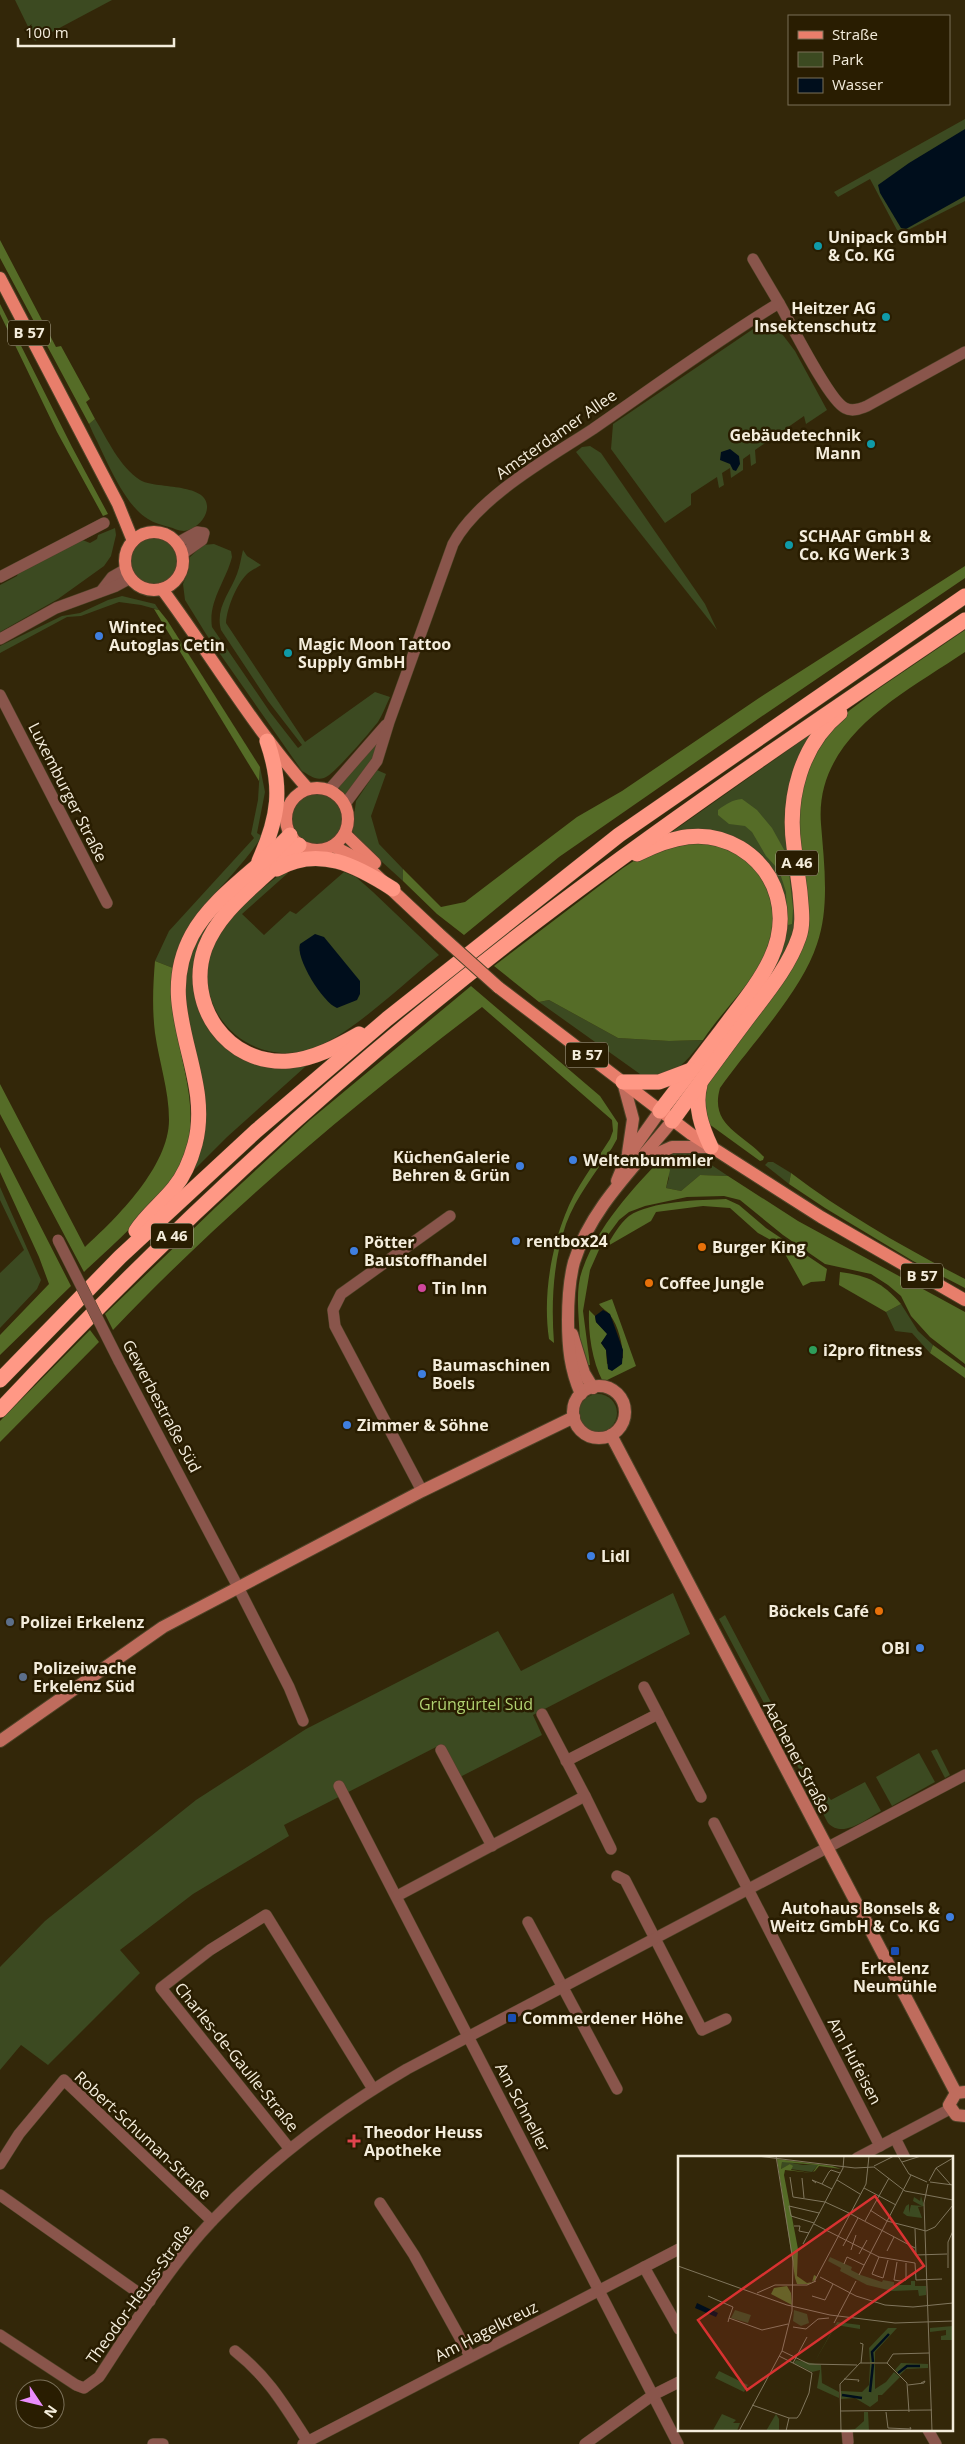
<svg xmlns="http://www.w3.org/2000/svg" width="965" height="2444" font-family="'Open Sans',sans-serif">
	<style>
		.green { fill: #3c4a21 }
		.forest { fill: #556c27 }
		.water { fill: #000e1c }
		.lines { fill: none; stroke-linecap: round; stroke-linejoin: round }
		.street-casing { stroke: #4e4327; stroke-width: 12 }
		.secondary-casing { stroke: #4e4327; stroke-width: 14 }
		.primary-casing { stroke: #4e4327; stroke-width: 14 }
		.highway-casing { stroke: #4e4327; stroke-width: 16 }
		.street { stroke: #89554b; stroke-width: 11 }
		.secondary { stroke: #bf6c5d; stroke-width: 12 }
		.primary { stroke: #e87e6b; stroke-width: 12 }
		.highway { stroke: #ff9885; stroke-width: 15 }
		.street-bridge-casing { stroke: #4e4327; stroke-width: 12; stroke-linecap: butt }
		.primary-bridge-casing { stroke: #4e4327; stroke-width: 14; stroke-linecap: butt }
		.street-bridge { stroke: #89554b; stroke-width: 11 }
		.primary-bridge { stroke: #e87e6b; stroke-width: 12 }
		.culture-dot { fill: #0f9aa8; stroke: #291d01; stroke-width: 2 }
		.shop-dot { fill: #3f7fe0; stroke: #291d01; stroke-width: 2 }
		.food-dot { fill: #e8710a; stroke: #291d01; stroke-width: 2 }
		.hotel-dot { fill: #d1479c; stroke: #291d01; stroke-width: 2 }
		.leisure-dot { fill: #2e9e5b; stroke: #291d01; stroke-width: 2 }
		.service-dot { fill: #5c6f8a; stroke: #291d01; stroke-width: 2 }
		.transit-dot { fill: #1a4fb4; stroke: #291d01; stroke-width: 2 }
		.health-dot { fill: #e0444e; stroke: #291d01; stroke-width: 2 }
		.labels { text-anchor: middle; stroke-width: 5; stroke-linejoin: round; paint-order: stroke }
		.shield { fill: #291d01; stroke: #b7af9a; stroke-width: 1 }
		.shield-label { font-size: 15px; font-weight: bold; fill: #f4eddc }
		.poi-label { font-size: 16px; font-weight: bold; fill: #f4eddc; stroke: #291d01; text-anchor: start }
		.street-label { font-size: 16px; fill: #f4eddc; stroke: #291d01 }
		.park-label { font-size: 16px; fill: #b0d171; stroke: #291d01 }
		.inset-river { fill: none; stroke: #000e1c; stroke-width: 2.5 }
		.inset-road { fill: none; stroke: #80765d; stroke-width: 1 }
		.view { fill: #d83231; fill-opacity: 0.15; stroke: #d83231; stroke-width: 2.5 }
		.inset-edge { fill: none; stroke: #f4eddc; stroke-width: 2.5 }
	</style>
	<rect width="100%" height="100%" fill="#332709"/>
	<g class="green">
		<polygon points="15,0 112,0 35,41"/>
		<polygon points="965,119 965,201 902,233 897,230 870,179 838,197 834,192"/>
		<polygon points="773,322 795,351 827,410 806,424 804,416 755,450 756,463 751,466 750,454 743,459 743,470 731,478 730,468 722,473 724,485 719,488 717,477 691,494 691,505 665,523 611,449 613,424 762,323"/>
		<path d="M95 419C108 440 119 466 140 480 155 490 216 481 206 513 203 522 193 530 184 531 178 531 174 528 169 527 162 525 154 523 148 519 123 504 106 458 93 433L89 424Z"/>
		<polygon points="590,446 601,453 705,604 717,630 576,452 582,447"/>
		<polygon points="115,528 116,535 111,556 104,566 58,599 0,632 0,585 17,576 19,571 80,539 90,543 97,539 98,535"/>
		<circle cx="154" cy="561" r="24"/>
		<path d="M214 544 231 551 232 557C226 581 208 601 212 627L270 712 298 748 302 745 268 701 221 630C215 608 230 593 237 574 240 566 241 558 243 550L247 556 261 565C257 568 251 570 247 574 236 585 227 608 226 623L305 742 375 692 390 697C386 705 383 714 378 722 370 732 334 775 324 778 316 781 309 775 302 771L206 634 185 600 183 584 188 572 190 557 203 545Z"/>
		<polygon points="122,596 155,604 159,610 141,605 119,602 81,616 67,617 0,653 0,646 62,616 80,613 108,600"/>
		<path d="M821 727 798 927 764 991C771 972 785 950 787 930 790 899 775 857 745 843 733 837 685 836 669 834Z"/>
		<polygon points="380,735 373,759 346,795 337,786"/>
		<path d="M260 767 265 792 257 833 262 836C234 881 185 912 173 968L155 961 169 931 254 838 251 834 258 800Z"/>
		<polygon points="377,770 386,774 371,816 379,844 403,869 403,881 359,841 352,830 356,801"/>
		<circle cx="318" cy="819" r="26"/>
		<path d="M284 871 288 873 242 914 264 935 290 911 296 914 344 872 356 877 373 892 439 955C406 981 346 1040 308 1050 258 1064 209 1028 207 977 207 969 207 959 210 951 223 917 257 893 284 871Z"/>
		<polygon points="242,883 195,974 233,1050 315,1058 227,1137 186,1178 199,1142 181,999 192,941"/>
		<path d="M549 1000 618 1038 669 1041 703 1040C685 1063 673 1081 640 1074L539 1002Z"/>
		<polygon points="671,1152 692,1152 728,1176 700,1175 681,1191 666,1188 669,1178 663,1157"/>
		<polygon points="768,1162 773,1162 791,1173 789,1184 765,1165"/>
		<polygon points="0,1187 41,1280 37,1289 0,1328 0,1273 24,1250 0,1200"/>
		<polygon points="901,1304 918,1331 933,1345 930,1353 912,1333 895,1331 886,1312"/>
		<circle cx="598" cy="1413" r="19"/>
		<polygon points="673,1593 690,1634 533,1715 542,1735 458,1778 440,1745 284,1825 289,1836 193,1894 120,1950 140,1973 48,2065 21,2045 0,2070 0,1967 45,1921 196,1800 306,1729 498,1631 521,1671"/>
		<path d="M725 1615 821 1797 826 1794 831 1800 865 1782 881 1811C866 1819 843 1839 828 1823L719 1619Z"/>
		<polygon points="937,1749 950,1775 945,1778 931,1751"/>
		<polygon points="919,1753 935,1782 892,1806 876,1777"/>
	</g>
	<g class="forest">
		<polygon points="0,240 56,347 61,346 90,399 86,402 95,419 89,424 0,258"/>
		<polygon points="0,304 72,447 108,514 103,516 57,432 0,314"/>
		<polygon points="965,566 965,578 755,721 559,857 464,935 437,914 403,881 403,869 441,907 465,902 577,817 622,791 759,698"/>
		<polygon points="154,609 159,610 167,620 260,767 259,781"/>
		<path d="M965 630V652C903 694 814 737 821 824 824 863 830 907 817 944 801 993 750 1045 720 1088 709 1126 744 1134 764 1157L763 1160 760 1161 709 1124 701 1094 800 947 797 809 799 788 827 732 850 710 878 689Z"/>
		<path d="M742 799 757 810 772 828 787 855 793 909 792 924 788 925 787 921 786 892 779 870 766 856 752 832 745 826 729 824 718 815V810C726 804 732 800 742 799Z"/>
		<path d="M685 840C699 842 717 842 730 847 738 850 750 858 756 864 771 879 780 925 772 944 755 981 725 1007 703 1040L669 1041 618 1038 549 1000 539 1002 494 966 623 868 646 853Z"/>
		<path d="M155 961 173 968C168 1004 178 1037 185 1072 190 1097 193 1119 188 1144 178 1189 117 1241 84 1272L0 1114V1084L85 1247C117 1218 169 1166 169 1120 169 1090 159 1062 155 1033 152 1009 153 985 155 961Z"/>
		<path d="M471 986 600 1096 618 1123 617 1139 612 1148C596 1172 576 1197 566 1224 553 1262 551 1303 554 1343L549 1339C543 1299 550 1253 565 1215 575 1188 595 1163 610 1139L613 1131 612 1120 482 1007C352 1106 225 1212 113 1330L105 1314 216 1207 310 1120Z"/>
		<polygon points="0,1147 71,1286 0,1355 0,1335 49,1284 39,1257 0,1172"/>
		<path d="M663 1157 670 1170 666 1188 681 1191 700 1175 728 1176 798 1221 965 1312V1364L930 1337 911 1316 901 1296 888 1285 871 1274 825 1264 783 1235 740 1200 724 1196 687 1197 645 1206 629 1212 619 1220 602 1243 590 1270 583 1311 590 1365 585 1366C580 1353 580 1338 579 1324 578 1306 576 1285 583 1268 598 1226 633 1188 663 1157Z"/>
		<path d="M791 1173C845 1214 905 1248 965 1279V1288L913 1261 825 1208 789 1184Z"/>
		<path d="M726 1199 739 1205 766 1228 827 1269 825 1281 811 1282 803 1286 780 1245 758 1233 730 1208 703 1206 656 1212 651 1221 606 1247C613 1236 619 1224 629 1216 651 1201 700 1200 726 1199Z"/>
		<path d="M840 1272C868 1276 882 1282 901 1304L886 1312 839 1285Z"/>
		<path d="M612 1299 636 1366 603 1382C592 1361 588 1333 589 1310L595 1316 596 1322 608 1334 601 1343 606 1350 607 1364 623 1358C623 1345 618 1325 610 1315 607 1310 603 1310 599 1304Z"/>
		<polygon points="90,1330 99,1342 0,1442 0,1421"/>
		<polygon points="933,1345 965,1368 965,1378 930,1353"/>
	</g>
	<g class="water">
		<polygon points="965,129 965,196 906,229 901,228 880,193 878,185 909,163"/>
		<polygon points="730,449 739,456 740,464 736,471 733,470 730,464 720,460 721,452"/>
		<path d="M315 934 324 937 360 981V994L357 1000 337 1008C323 1003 295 958 300 944Z"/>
		<polygon points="603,1310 610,1314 623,1350 622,1364 612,1371 608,1369 606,1350 601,1343 607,1334 596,1322 595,1316"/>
	</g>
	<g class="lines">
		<g class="street-casing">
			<g id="street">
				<path d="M779 303C790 322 829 401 845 408 852 412 860 409 867 406L965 352"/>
				<polyline points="177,543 197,532 204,533 202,540 182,554"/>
				<polyline points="0,577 104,523"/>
				<polyline points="102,590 112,577 126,569"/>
				<polyline points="0,639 56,608 116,586 131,578"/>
				<polyline points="0,695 107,903"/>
				<polyline points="329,790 386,725"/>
				<path d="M345 804 377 761 389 722 453 544C478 497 549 458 593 429 655 386 715 342 779 303L753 259"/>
				<polyline points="119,1361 238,1587 289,1687 303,1721"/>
				<polyline points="422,1491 335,1326 333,1310 341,1294 450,1216"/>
				<polyline points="658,1714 701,1797"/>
				<polyline points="441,1750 492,1846"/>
				<polyline points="566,1761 658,1714 644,1687"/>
				<polyline points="339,1786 678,2444"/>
				<polyline points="585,1796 611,1849"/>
				<polyline points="714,1823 880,2146"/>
				<polyline points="617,1876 625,1880 702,2030 726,2019"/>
				<polyline points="397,1896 585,1796 542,1714"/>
				<polyline points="528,1922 617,2089"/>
				<polyline points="895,2138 905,2158"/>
				<polyline points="289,2148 161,1988 210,1950 266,1915 373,2089"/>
				<polyline points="857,2158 950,2109"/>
				<polyline points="0,2164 19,2134 64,2080 212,2221"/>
				<polyline points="0,2195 150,2301"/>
				<polyline points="380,2203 414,2255 470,2356"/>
				<polyline points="644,2267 679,2329"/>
				<path d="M0 2335 76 2385 84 2388 99 2377C133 2325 171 2264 213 2220 270 2160 335 2111 407 2069L965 1775"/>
				<path d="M235 2351C269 2378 284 2405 308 2442"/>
				<polyline points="847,2430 848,2442"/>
				<polyline points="928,2430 936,2444"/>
				<polyline points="153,2444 163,2444"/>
				<polyline points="303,2444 679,2249"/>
				<polyline points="585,2444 653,2395 679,2382"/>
			</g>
		</g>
		<g class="secondary-casing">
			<g id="secondary">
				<polyline points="623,1082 633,1119 628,1153"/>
				<polyline points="645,1159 672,1147 711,1147"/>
				<polyline points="617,1181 626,1159 660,1111"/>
				<polyline points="572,1334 584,1373 593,1388"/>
				<circle cx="599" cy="1412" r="26"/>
				<path d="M581 1394C570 1369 568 1347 568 1320 568 1300 569 1281 574 1262 591 1207 637 1165 672 1121"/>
				<polyline points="611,1435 956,2093"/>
				<polyline points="0,1741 163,1627 422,1491 574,1417"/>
				<polyline points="965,2092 956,2093 949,2105 956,2115 965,2116"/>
			</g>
		</g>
		<g class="primary-casing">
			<g id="primary">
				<polyline points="0,278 118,504 133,541"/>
				<circle cx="154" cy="561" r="29"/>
				<path d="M162 589C211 655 253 727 308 789"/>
				<circle cx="317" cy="819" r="31"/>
				<polyline points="345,834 375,863"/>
				<polyline points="333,846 360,860 439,934"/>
				<polyline points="498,987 691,1134 821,1217 965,1300"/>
			</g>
		</g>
		<g class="highway-casing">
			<g id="highway">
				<path d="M299 845C286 855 275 867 262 878 240 898 216 919 205 948 185 1004 227 1066 289 1061 314 1059 338 1046 359 1034"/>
				<path d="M637 854C671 837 705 827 740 848 779 872 790 917 771 958 759 984 739 1007 722 1030 701 1057 681 1084 660 1111"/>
				<path d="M259 861C279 817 283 787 267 741"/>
				<path d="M277 869C319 845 357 866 393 889"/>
				<polyline points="623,1082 659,1082 691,1070"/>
				<path d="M700 1085C694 1106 702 1128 711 1147"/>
				<path d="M672 1121C696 1088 720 1055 744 1023 764 996 788 969 799 937 804 923 801 907 800 892 798 877 796 862 794 847 787 798 801 745 840 713"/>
				<path d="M136 1231C146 1215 162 1203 174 1188 184 1176 191 1159 195 1144 214 1071 152 1009 192 935 213 896 260 868 290 835"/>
				<polyline points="0,1380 120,1257 256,1131 387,1019 619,835 965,596"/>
				<path d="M0 1410C164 1235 342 1070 533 924 673 817 819 719 965 620"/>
			</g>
		</g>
		<use href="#street" class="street"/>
		<use href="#secondary" class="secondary"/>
		<use href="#primary" class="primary"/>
		<use href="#highway" class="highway"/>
		<g class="street-bridge-casing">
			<polyline id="street-bridge" points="58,1240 119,1361"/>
		</g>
		<g class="primary-bridge-casing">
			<polyline id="primary-bridge" points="439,934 498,987"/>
		</g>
		<use href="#street-bridge" class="street-bridge"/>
		<use href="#primary-bridge" class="primary-bridge"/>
	</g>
	<g class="culture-dot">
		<circle cx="818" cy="246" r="5"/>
		<circle cx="886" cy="317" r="5"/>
		<circle cx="871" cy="444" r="5"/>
		<circle cx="789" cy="545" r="5"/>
		<circle cx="288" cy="653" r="5"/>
	</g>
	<g class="shop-dot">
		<circle cx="99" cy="636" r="5"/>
		<circle cx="573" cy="1160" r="5"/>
		<circle cx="520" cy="1166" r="5"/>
		<circle cx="516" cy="1241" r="5"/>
		<circle cx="354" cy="1251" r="5"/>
		<circle cx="422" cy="1374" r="5"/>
		<circle cx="347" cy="1425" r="5"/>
		<circle cx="591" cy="1556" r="5"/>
		<circle cx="920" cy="1648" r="5"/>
		<circle cx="950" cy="1917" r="5"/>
	</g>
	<g class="food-dot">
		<circle cx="702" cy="1247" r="5"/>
		<circle cx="649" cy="1283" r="5"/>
		<circle cx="879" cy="1611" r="5"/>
	</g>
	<circle class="hotel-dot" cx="422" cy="1288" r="5"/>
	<circle class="leisure-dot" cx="813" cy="1350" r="5"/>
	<g class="service-dot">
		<circle cx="10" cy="1622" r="5"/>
		<circle cx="23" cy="1677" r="5"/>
	</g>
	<g class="transit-dot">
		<rect x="890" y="1946" width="10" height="10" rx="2.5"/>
		<rect x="507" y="2013" width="10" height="10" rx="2.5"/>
	</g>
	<path class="health-dot" d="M351.5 2133.5h5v5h5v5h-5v5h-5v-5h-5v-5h5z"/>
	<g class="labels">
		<g class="shield">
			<rect x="8" y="320.5" width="42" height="25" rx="4"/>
			<rect x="776" y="850.5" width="42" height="25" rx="4"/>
			<rect x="566" y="1042.5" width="42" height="25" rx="4"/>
			<rect x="151" y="1223.5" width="42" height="25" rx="4"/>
			<rect x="901" y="1263.5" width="42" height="25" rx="4"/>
		</g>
		<g class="shield-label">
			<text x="29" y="338">B 57</text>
			<text x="797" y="868">A 46</text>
			<text x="587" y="1060">B 57</text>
			<text x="172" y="1241">A 46</text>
			<text x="922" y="1281">B 57</text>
		</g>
		<g class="poi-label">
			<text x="828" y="243">Unipack GmbH<tspan x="828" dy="18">&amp; Co. KG</tspan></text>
			<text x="876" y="314" text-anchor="end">Heitzer AG<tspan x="876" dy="18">Insektenschutz</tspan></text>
			<text x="861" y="441" text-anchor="end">Gebäudetechnik<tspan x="861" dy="18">Mann</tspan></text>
			<text x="799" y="542">SCHAAF GmbH &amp;<tspan x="799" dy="18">Co. KG Werk 3</tspan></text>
			<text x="109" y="633">Wintec<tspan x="109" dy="18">Autoglas Cetin</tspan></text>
			<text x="298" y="650">Magic Moon Tattoo<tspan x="298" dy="18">Supply GmbH</tspan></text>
			<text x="510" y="1163" text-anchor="end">KüchenGalerie<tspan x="510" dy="18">Behren &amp; Grün</tspan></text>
			<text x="583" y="1166">Weltenbummler</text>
			<text x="526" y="1247">rentbox24</text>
			<text x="364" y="1248">Pötter<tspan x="364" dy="18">Baustoffhandel</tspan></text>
			<text x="712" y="1253">Burger King</text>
			<text x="659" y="1289">Coffee Jungle</text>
			<text x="432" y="1294">Tin Inn</text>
			<text x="823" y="1356">i2pro fitness</text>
			<text x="432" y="1371">Baumaschinen<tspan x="432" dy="18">Boels</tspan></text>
			<text x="357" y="1431">Zimmer &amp; Söhne</text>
			<text x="601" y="1562">Lidl</text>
			<text x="869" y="1617" text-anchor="end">Böckels Café</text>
			<text x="20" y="1628">Polizei Erkelenz</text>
			<text x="910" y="1654" text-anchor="end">OBI</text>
			<text x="33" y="1674">Polizeiwache<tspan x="33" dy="18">Erkelenz Süd</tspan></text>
			<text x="940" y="1914" text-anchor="end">Autohaus Bonsels &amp;<tspan x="940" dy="18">Weitz GmbH &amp; Co. KG</tspan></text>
			<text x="895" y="1974" text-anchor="middle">Erkelenz<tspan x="895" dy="18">Neumühle</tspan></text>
			<text x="522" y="2024">Commerdener Höhe</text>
			<text x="364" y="2138">Theodor Heuss<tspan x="364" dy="18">Apotheke</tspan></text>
		</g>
		<g class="street-label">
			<text transform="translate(556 434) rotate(-35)" y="6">Amsterdamer Allee</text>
			<text transform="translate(68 792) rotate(63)" y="6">Luxemburger Straße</text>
			<text transform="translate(162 1406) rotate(62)" y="6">Gewerbestraße Süd</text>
			<text transform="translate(797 1757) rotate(62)" y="6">Aachener Straße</text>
			<text transform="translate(237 2057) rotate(51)" y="6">Charles-de-Gaulle-Straße</text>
			<text transform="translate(855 2061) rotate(62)" y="6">Am Hufeisen</text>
			<text transform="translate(523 2107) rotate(62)" y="6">Am Schneller</text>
			<text transform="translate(143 2135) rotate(43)" y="6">Robert-Schuman-Straße</text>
			<text transform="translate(139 2294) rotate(-54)" y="6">Theodor-Heuss-Straße</text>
			<text transform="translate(486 2331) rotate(-27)" y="6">Am Hagelkreuz</text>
		</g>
		<g class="park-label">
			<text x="476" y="1710">Grüngürtel Süd</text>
		</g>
	</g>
	<g transform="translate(678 2156)">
		<rect width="275" height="275" fill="#332709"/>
		<path d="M104 5 125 9 141 8 134 16 112 13 113 8 103 13ZM243 40 246 50 240 51 244 62 229 60 225 57 228 50 231 48V57L233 49 244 50 235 45 236 41 242 45ZM152 101 174 111 173 114 183 119 204 126 205 124 216 126V129H233V125H237V130H248V139L241 140 240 134 214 135 189 129 162 115 163 112 150 105ZM57 154 73 159 70 167 53 162ZM116 154 129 158 131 167 123 170 115 165ZM159 166 182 169V173L158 169 136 207ZM275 170V184H263V180L268 179V174L252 176V172ZM210 172H219L197 196V207H192L191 192ZM118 204 143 209 144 227 161 236V242L139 232 142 214 134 216 116 207ZM223 207 250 208V212L228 213 222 219 217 214ZM192 208H197V233L208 226 216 216 222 221 204 239H200V245L192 251 177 242 163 243V235L184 236 191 229ZM41 215 70 229 66 236 37 222ZM186 256H190L191 275H164L177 273 186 265ZM44 258 58 264 55 267H62L59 275 35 274ZM98 258 101 263V275H88Z" fill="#3c4a21"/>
		<path d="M99 3 154 10 163 13 141 10 137 15 135 16 140 9 104 6 103 13 112 8 115 10 113 14 134 17 107 14 106 19 120 93 119 120 129 127 134 126 136 119 138 120V123L131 128H119L117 122ZM109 130 113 137 114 149 93 138 96 132Z" fill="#556c27"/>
		<path d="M19 147 40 157 38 161 17 152Z" fill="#000e1c"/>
		<path class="inset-river" d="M195 206 194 196 211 178M220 217 229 210H242M192 236 195 208M164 239 184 242"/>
		<path class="inset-road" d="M79 0 177 12 196 11 227 35 275 44M220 0 231 18 249 26M224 6 243 0M196 10 216 0M258 12 273 29M112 21 115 41 147 46 171 57M124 22 126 42M159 24 182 38M251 25 258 12 275 2M252 26 275 29M138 27 134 24 144 28M250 28 246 47 254 275M186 32 218 49M154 33 144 28 151 16 153 14 162 17M192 54 209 65 248 75 257 71 275 49M173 58 237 92M187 65 211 22M136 67 113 60 111 50 141 57M136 68 201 101 237 107 238 124 264 123M116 70H122L121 75 131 77M237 73 238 99 269 98M125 88 165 12 166 0M165 90 180 62M173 94 178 79M209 95 216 81M181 98 189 84M201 101 194 118 199 120 205 122 210 104M219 106 216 124 222 125 228 124V107M166 108 169 101 186 109M0 110 109 149 152 159 217 167 275 165M270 112V86L275 75M181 119 233 19M142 121 178 140 207 149 235 151 275 147M136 126 188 28 191 0M116 129H129L138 125M79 137 97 129H116M30 140 55 151 51 162M134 140 147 144 155 128M50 166 51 162 84 174 110 168M156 167 178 125M115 171 128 173 140 163 151 162M182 187 185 188 183 207M104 195 131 208 179 209M101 200 115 207 129 181M209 207 215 198 251 197M166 223 181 224 180 226M230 229 246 227 247 225 243 227M74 249 111 262 108 275M162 255 254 254M208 256 210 272 233 273 232 271M111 262H119L122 258 131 237 134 217 115 207M61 275 104 195 114 155 115 105 98 0M163 275 162 228 182 207H209L229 227 231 256"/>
		<path class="view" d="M197 40 246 110 69 234 20 164Z"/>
		<rect width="275" height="275" class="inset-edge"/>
	</g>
	<rect x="788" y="15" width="162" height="90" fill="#291d01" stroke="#7a7059"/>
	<rect x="798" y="31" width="25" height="8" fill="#e87e6b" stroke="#7a7059"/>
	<text x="832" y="40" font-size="15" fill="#f4eddc">Straße</text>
	<rect x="798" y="52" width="25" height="15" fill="#3c4a21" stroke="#7a7059"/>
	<text x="832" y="65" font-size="15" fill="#f4eddc">Park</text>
	<rect x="798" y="78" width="25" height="15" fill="#000e1c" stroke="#7a7059"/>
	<text x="832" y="90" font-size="15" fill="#f4eddc">Wasser</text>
	<g transform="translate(40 2404) rotate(125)"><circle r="24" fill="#291d01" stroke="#7a7059"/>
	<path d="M0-4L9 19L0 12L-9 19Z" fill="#ea8dfd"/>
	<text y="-8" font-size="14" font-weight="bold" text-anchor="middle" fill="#f4eddc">N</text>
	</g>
	<path d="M18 38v8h156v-8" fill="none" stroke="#f4eddc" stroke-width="2.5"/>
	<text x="25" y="38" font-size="15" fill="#f4eddc" stroke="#291d01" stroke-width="4" paint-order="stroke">100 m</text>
</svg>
